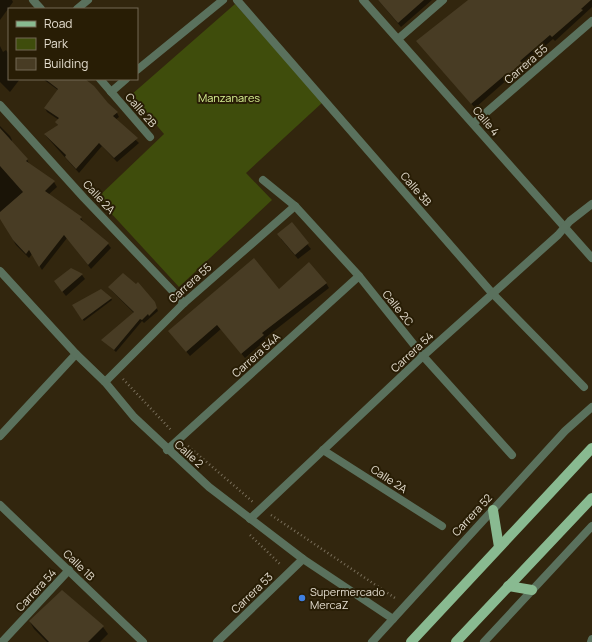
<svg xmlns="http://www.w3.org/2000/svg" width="592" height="642" font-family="Manrope,sans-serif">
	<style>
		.green { fill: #3f4d0c }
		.shadow { fill: #0007 }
		.building { fill: #483c24 }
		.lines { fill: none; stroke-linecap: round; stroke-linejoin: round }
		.path { stroke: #796f5b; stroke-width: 2.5; stroke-dasharray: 1 3; stroke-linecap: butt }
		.service { stroke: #5a715d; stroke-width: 8 }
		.minor { stroke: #5a715d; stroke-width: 8 }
		.tertiary { stroke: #5a715d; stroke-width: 8 }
		.primary { stroke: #89ba91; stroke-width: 10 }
		.shop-dot { fill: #3f7fe0; stroke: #281d05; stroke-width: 1.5 }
		.labels { text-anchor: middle; stroke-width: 4; stroke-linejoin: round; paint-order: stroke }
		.street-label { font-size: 11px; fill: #e3dcce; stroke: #281d05 }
		.park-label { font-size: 11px; fill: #d7f092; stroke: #281d05 }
		.poi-label { font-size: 11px; fill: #e3dcce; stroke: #281d05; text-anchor: start }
	</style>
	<rect width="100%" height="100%" fill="#32260e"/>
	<polygon class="green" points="235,4 323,102 246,173 272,200 179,287 97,198 164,134 131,95"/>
	<g class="shadow">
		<polygon points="0,0 12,0 13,2 0,20"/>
		<polygon points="378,0 432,0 401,27"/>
		<polygon points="469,0 592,0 592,7 555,41 553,39 522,66 524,69 509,81 508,79 475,108 418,42"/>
		<polygon points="0,46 3,52 6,50 9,54 9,79 20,79 10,92 0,82"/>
		<polygon points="43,79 83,79 117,113 119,117 115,120 139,143 117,162 102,146 79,173 45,135 58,126 56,122 59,120 47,112 45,108 58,90"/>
		<polygon points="0,126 10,136 12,140 11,142 27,159 29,164 54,182 57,187 48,195 81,218 84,223 108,244 111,248 91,269 67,238 42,270 32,254 29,258 16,245 0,217"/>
		<polygon points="291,224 311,249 298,259 281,239"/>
		<polygon points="71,269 82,275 85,279 66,296 58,286"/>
		<polygon points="326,283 329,288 265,338 266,340 245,358 221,329 190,356 169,331 279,290"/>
		<polygon points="111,290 154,302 158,311 144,323 142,321 116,352 103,340 134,313"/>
		<polygon points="111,298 112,300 84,321 73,306"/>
		<polygon points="62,591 103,627 108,634 100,642 47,642 34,629 30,622"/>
	</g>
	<g class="building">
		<polygon points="378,0 424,0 398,23"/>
		<polygon points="468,0 591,0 581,9 583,10 552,37 550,35 520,61 522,63 506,77 505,75 471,104 416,41"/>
		<polygon points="45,79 85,79 94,86 108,103 118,112 113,116 138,138 114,158 99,143 76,169 65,157 66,155 44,134 58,125 55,122 59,118 44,108 58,89"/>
		<polygon points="0,128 28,159 26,161 55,181 45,191 82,217 80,219 109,243 88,265 64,235 39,267 29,250 26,254 13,240 0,219 0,212 23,192 0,166"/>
		<polygon points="292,222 309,243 295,255 277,234"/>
		<polygon points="254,258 279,289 309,262 327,283 262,333 264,335 241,354 217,325 186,352 168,331"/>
		<polygon points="71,268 83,274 62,292 54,281"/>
		<polygon points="123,273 136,284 138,282 155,302 157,308 149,316 148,314 142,320 140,319 114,350 101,340 134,312 108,287"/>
		<polygon points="101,289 112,298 82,320 72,305"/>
		<polygon points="62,590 104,626 88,642 49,642 29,621"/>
	</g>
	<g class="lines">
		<g class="path">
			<polyline points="123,379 172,431"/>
			<polyline points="188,446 253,502"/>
			<polyline points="271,515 395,598"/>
			<polyline points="250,535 281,565"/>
		</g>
		<polyline class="service" points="591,642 592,639"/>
		<g class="minor">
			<polyline points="33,0 41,9"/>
			<polyline points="237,0 492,293 584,387"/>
			<polyline points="363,0 592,258"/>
			<polyline points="77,9 88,0"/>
			<polyline points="398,39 443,0"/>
			<polyline points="137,70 223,0"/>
			<polyline points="100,79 150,137"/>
			<polyline points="111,92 126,79"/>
			<polyline points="0,105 84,198 184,303"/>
			<polyline points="474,123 592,21"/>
			<polyline points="263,180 295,206 359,276 423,356 512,455"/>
			<polyline points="105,382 184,303 295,206"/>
			<polyline points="0,436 76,354"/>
			<polyline points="167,450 359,276"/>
			<polyline points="323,450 442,526"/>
			<polyline points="0,505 143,642"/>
			<polyline points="250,519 423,356 558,235 570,221 592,204"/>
			<polyline points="2,642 69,570"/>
			<polyline points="217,642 303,559"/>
		</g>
		<g class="tertiary">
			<polyline points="0,271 76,354 105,382 134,417 209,487 303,559 393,619"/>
			<polyline points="372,642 565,431 592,407"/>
			<polyline points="484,642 592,526"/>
		</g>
		<g class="primary">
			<polyline points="493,510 499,547"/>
			<polyline points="508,586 532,590"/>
			<polyline points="411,642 592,448"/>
			<polyline points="456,642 592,498"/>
		</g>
	</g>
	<circle class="shop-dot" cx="302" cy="598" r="4"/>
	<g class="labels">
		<g class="street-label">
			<text transform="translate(526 64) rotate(-41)" y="4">Carrera 55</text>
			<text transform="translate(141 110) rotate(49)" y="4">Calle 2B</text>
			<text transform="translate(486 121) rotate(50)" y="4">Calle 4</text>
			<text transform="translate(416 189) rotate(49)" y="4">Calle 3B</text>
			<text transform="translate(99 197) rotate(47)" y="4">Calle 2A</text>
			<text transform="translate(190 283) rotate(-42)" y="4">Carrera 55</text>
			<text transform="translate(398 308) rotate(51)" y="4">Calle 2C</text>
			<text transform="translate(412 352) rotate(-43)" y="4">Carrera 54</text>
			<text transform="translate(256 355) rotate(-42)" y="4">Carrera 54A</text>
			<text transform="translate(189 454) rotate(42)" y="4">Calle 2</text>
			<text transform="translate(389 479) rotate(33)" y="4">Calle 2A</text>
			<text transform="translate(472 515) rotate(-47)" y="4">Carrera 52</text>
			<text transform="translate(79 565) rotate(44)" y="4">Calle 1B</text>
			<text transform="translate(36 590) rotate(-47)" y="4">Carrera 54</text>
			<text transform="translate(252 593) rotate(-44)" y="4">Carrera 53</text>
		</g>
		<g class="park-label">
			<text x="229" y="102">Manzanares</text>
		</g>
		<g class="poi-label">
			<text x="310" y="596">Supermercado<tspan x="310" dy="13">MercaZ</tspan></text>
		</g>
	</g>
	<rect x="8" y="8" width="130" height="72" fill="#281d05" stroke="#736955"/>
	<rect x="16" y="21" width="20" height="6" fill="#89ba91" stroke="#736955"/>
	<text x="44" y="28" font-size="12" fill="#e3dcce">Road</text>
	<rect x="16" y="38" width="20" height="12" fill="#3f4d0c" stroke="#736955"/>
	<text x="44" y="48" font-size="12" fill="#e3dcce">Park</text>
	<rect x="16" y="58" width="20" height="12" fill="#483c24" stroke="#736955"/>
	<text x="44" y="68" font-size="12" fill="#e3dcce">Building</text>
</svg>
